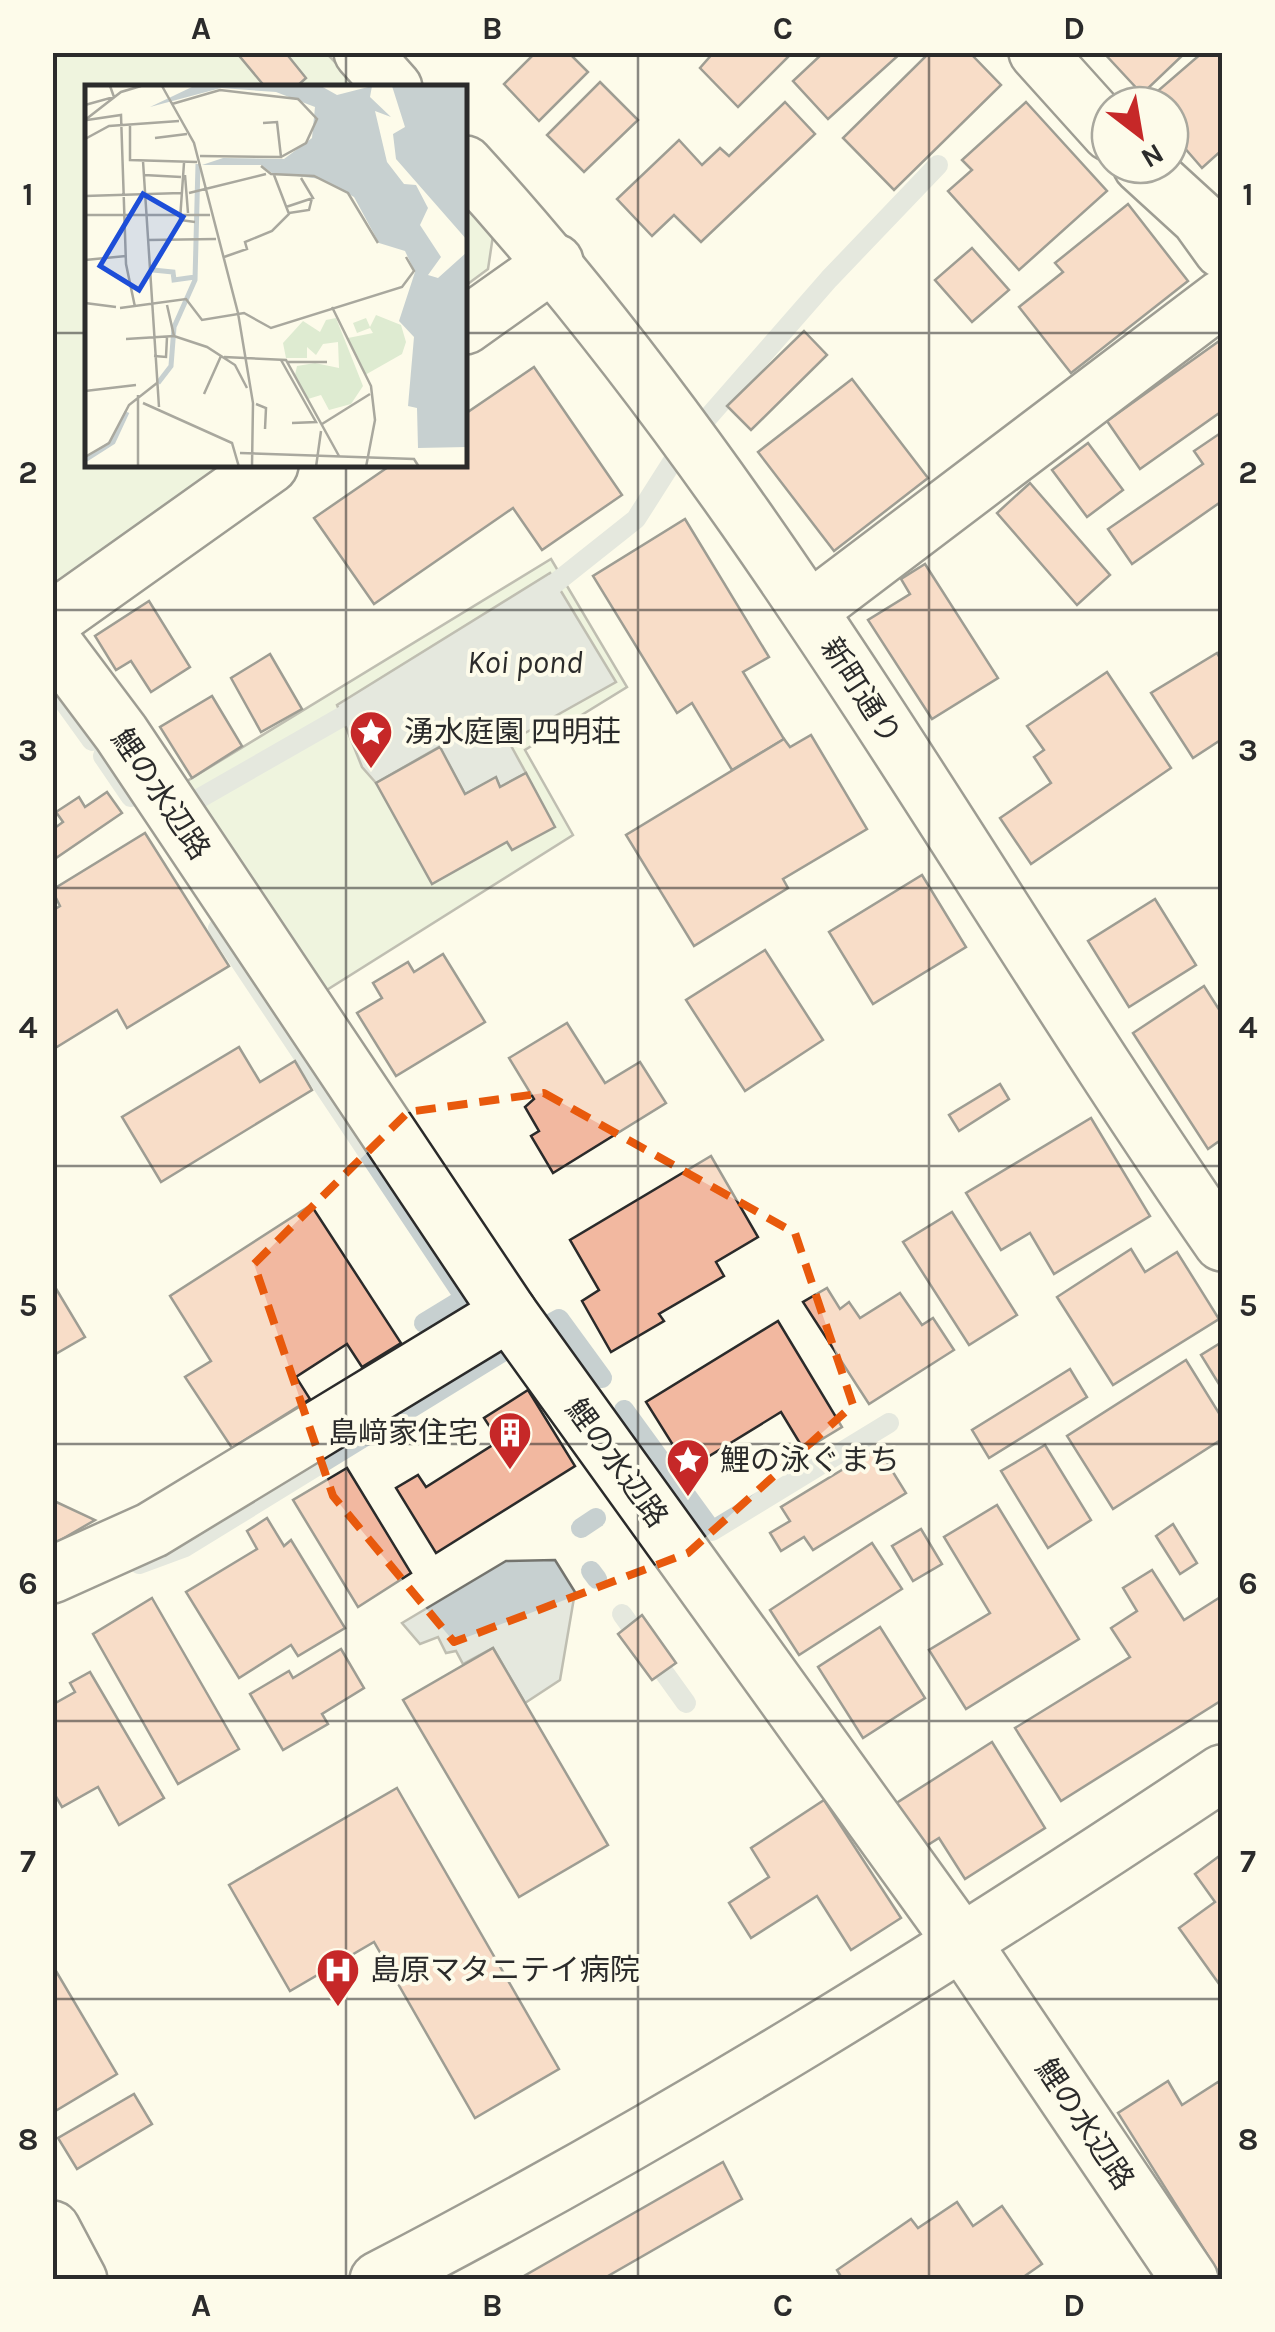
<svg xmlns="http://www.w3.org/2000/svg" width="1275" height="2332" font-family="Karla,'Noto Sans JP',sans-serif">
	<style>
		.green { fill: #deebd1; stroke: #74746e; stroke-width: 2.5 }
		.water { fill: #c7d0d0; stroke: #74746e; stroke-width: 2.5 }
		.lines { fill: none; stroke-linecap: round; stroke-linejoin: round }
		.stream { stroke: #c7d0d0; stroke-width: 20 }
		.building { fill: #f2b8a0; stroke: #2b2b2b; stroke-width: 2.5 }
		.minor-casing { stroke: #2b2b2b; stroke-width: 60 }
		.minor { stroke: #fdfbea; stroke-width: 55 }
		.marked { fill: none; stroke: #e8590c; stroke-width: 8; stroke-dasharray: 20 12; stroke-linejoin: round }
		.grid { fill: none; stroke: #2b2b2b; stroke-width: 2.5; stroke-opacity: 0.55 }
		.labels { text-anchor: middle; stroke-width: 8; stroke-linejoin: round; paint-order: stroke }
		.street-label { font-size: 30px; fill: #2b2b2b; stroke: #fdfbea }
		.poi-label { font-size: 30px; fill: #2b2b2b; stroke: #fdfbea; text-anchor: start }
		.water-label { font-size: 32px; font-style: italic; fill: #2b2b2b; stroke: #fdfbea }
		.inset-river { fill: none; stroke: #c7d0d0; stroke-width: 5 }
		.inset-road { fill: none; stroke: #a9a89e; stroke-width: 2.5 }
		.view { fill: #1d4ed8; fill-opacity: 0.15; stroke: #1d4ed8; stroke-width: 5 }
		.inset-edge { fill: none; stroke: #2b2b2b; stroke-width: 5 }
		.neatline { fill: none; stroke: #2b2b2b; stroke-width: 4 }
		.grid-label { font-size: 32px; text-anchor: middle; font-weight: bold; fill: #2b2b2b }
	</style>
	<rect width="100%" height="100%" fill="#fdfbea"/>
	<g class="green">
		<polygon points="53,53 326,53 359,87 88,88 88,465 223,465 53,588"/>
		<polygon points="465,199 494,229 488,269 465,286"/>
		<polygon points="551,559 627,687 525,750 573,835 314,998 174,789"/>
	</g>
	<g class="water">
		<polygon points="550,573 616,682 509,742 526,773 500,787 496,778 465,794 439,747 376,783 362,767 337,705"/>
		<polygon points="555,1560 575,1592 560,1680 525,1703 493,1648 463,1664 456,1651 446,1653 438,1637 420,1644 402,1623 506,1561"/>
	</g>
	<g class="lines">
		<g class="stream">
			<polyline points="704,422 829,279 938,165"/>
			<polyline points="534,600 636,519 683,445"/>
			<polyline points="61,698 92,741"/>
			<polyline points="103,756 131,797"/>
			<polyline points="186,806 366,703"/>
			<polyline points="218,928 475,1313"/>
			<polyline points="424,1323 465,1298"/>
			<polyline points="548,1325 559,1319 602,1378"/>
			<polyline points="624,1410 712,1531 889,1423"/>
			<polyline points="581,1528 596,1518"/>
			<polyline points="139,1564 185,1547 509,1348"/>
			<polyline points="591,1571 597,1579"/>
			<polyline points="622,1614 686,1703"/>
		</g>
	</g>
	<g class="building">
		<polygon points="236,52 285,52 306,78 295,88 266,88"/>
		<polygon points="536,52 568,52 588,72 539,121 504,84"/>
		<polygon points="714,52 793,52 738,107 700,68"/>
		<polygon points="824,52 902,52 828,119 793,81"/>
		<polygon points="930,52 969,52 1001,85 894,190 843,138"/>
		<polygon points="1103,52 1186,52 1142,94"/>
		<polygon points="1203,52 1222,52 1222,150 1202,168 1170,131 1170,105 1145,102"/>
		<polygon points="600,82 638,120 584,172 547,135"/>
		<polygon points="785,102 815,134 701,242 674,215 652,236 617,199 679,140 702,165 720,148 729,156"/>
		<polygon points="1026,102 1107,191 1019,270 948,191 972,170 962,160"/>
		<polygon points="1128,204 1188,281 1071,373 1019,307 1063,272 1055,263"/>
		<polygon points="972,248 1009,290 972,322 935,280"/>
		<polygon points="804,331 827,355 751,430 727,406"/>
		<polygon points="1222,339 1222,411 1140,469 1107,421"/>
		<polygon points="534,367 622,495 542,550 513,508 374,604 314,518 391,465 465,465 465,414"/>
		<polygon points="852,379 928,478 834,551 758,452"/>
		<polygon points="1222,432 1222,501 1132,564 1108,529 1203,464 1194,451"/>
		<polygon points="1088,443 1123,490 1087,517 1052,470"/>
		<polygon points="1030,483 1110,575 1077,605 997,513"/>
		<polygon points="685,519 769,657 743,672 784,739 732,770 692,703 677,713 593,576"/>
		<polygon points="925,564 998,678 932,719 868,620 910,594 901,579"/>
		<polygon points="149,601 190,667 151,692 131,661 116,670 95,636"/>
		<polygon points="1217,653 1222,662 1222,739 1193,758 1151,693"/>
		<polygon points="270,654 302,709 261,732 231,678"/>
		<polygon points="1107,672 1171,768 1031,864 1000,818 1051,783 1034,757 1044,750 1027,726"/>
		<polygon points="212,696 242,746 192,778 160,727"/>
		<polygon points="811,735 867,829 783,879 788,888 694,946 626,835 784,739 790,747"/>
		<polygon points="440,747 465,794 496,777 500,787 526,773 555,827 512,850 507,842 432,884 376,783"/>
		<polygon points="107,792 122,813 56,858 52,830 63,822 56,812 79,797 85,807"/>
		<polygon points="145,833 229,966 127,1028 117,1010 52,1050 52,911 60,906 52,890"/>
		<polygon points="922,875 966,947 873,1004 829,932"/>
		<polygon points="1155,899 1196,965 1129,1007 1088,941"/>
		<polygon points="765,950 823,1040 745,1091 686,1000"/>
		<polygon points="443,954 485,1022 396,1076 357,1013 382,998 373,983 408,962 414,972"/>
		<polygon points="1204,986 1222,1014 1222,1139 1208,1149 1133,1033"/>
		<polygon points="567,1023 605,1083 640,1062 666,1103 553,1173 531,1136 539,1131 525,1107 534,1099 509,1058"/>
		<polygon points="239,1047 260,1082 295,1061 312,1090 161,1182 122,1117"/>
		<polygon points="1000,1084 1009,1099 959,1131 949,1115"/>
		<polygon points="1091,1118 1150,1216 1054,1274 1030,1233 1001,1250 966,1193"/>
		<polygon points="711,1156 758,1237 716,1262 724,1276 659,1314 664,1321 611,1352 582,1301 599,1290 570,1240"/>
		<polygon points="311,1205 401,1343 362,1367 347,1344 296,1377 310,1399 232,1448 185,1377 211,1361 170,1296"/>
		<polygon points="952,1212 1017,1315 969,1345 903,1242"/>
		<polygon points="1131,1249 1145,1272 1177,1252 1219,1319 1113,1385 1057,1297"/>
		<polygon points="52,1282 85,1337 52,1356"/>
		<polygon points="827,1288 840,1309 849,1302 860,1318 900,1293 922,1325 933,1318 954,1350 869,1404 803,1302"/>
		<polygon points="778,1321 842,1427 804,1450 781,1412 688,1469 646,1402"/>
		<polygon points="1222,1342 1222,1389 1201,1355"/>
		<polygon points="1186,1360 1222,1418 1222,1439 1113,1509 1067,1436"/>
		<polygon points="1070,1369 1087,1397 989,1458 972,1430"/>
		<polygon points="528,1390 575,1466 436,1553 396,1488 418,1475 426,1487 499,1441 484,1418"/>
		<polygon points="1045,1445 1091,1520 1048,1548 1001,1471"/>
		<polygon points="878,1448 906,1493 813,1550 804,1537 781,1551 770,1533 790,1521 781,1507"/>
		<polygon points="347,1468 411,1573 358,1607 293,1500"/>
		<polygon points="52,1500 95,1520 52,1545"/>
		<polygon points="997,1505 1079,1639 966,1709 929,1650 990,1613 944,1537"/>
		<polygon points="267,1518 284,1546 291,1540 345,1628 298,1656 291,1645 239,1678 186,1592 257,1549 247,1531"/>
		<polygon points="1173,1524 1197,1563 1180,1574 1156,1536"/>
		<polygon points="921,1529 942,1564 913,1581 892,1546"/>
		<polygon points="872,1543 902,1589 799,1655 770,1610"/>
		<polygon points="1152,1570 1184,1620 1222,1596 1222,1700 1061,1801 1015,1728 1130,1657 1111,1628 1137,1611 1123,1588"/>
		<polygon points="152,1598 239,1749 178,1784 93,1634"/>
		<polygon points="642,1615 676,1663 652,1680 618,1634"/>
		<polygon points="880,1627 925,1698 863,1738 818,1667"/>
		<polygon points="493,1648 608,1845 519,1897 403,1700"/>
		<polygon points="341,1649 364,1688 322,1714 328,1724 283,1750 250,1694 289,1671 293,1678"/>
		<polygon points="90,1672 164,1798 119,1825 98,1787 62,1807 52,1790 52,1705 75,1692 70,1683"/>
		<polygon points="992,1742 1045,1828 965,1879 939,1838 923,1848 895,1804"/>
		<polygon points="397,1788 559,2069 475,2118 374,1942 290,1991 229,1885"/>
		<polygon points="824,1800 901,1918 851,1950 817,1896 751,1938 729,1903 769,1877 751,1848"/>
		<polygon points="1222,1854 1222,1988 1179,1928 1215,1902 1195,1874"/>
		<polygon points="53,1966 117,2074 52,2113 52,1967"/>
		<polygon points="1168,2081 1182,2105 1218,2082 1222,2088 1222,2278 1118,2113"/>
		<polygon points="134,2094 152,2124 77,2169 58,2138"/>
		<polygon points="723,2162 742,2199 601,2280 517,2280"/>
		<polygon points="957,2202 973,2226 1002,2206 1042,2264 1019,2280 843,2280 837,2270 911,2219 918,2228"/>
	</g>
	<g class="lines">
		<g class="minor-casing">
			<g id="minor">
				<polyline points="362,52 394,88"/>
				<polyline points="1037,52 1110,133"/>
				<path d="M465 164C763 489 972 882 1222 1243"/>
				<polyline points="1141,165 1199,218 1222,250"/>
				<polyline points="465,326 555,262"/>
				<polyline points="810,610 1222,298"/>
				<polyline points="52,620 270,465"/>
				<polyline points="52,641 121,733 509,1313 964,1945 1190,2280"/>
				<polyline points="52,1575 152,1530 509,1313"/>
				<polyline points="52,2229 79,2280"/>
				<path d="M378 2280C670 2129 949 1955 1222 1773"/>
			</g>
		</g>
		<use href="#minor" class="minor"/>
	</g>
	<path d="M0 0H1275V2332H0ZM544 1093 795 1233 853 1405 688 1553 454 1642 333 1496 254 1264 408 1112Z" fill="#fdfbea" fill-opacity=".55" fill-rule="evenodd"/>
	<path class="marked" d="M544 1093 795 1233 853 1405 688 1553 454 1642 333 1496 254 1264 408 1112Z"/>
	<path class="grid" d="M346 52V88M638 52V2280M929 52V2280M52 333H88M465 333H1222M346 465V2280M52 610H1222M52 888H1222M52 1166H1222M52 1444H1222M52 1721H1222M52 1999H1222"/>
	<defs>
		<g id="sight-pin" transform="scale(2.25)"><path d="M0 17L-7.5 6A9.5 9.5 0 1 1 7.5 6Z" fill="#c62828" stroke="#fdfbea"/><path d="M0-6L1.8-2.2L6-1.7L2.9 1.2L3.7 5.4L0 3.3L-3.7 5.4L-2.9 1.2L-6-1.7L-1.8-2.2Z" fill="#fff"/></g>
		<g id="building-pin" transform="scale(2.25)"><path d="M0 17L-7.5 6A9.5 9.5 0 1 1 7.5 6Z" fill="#c62828" stroke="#fdfbea"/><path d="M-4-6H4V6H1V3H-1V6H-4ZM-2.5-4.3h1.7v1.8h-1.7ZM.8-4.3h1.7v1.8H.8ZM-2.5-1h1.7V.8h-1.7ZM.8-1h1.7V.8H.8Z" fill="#fff"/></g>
		<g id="hospital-pin" transform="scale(2.25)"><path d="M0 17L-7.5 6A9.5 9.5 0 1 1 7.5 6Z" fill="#c62828" stroke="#fdfbea"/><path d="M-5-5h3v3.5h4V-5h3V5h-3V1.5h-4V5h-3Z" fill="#fff"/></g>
	</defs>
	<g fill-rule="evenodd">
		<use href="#sight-pin" x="371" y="732"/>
		<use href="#building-pin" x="510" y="1433"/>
		<use href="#sight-pin" x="688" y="1460"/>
		<use href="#hospital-pin" x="338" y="1970"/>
	</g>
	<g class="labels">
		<g class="street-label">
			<text transform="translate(861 691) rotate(57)" y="10">新町通り</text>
			<text transform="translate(161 794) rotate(56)" y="10">鯉の水辺路</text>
			<text transform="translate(617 1463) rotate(54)" y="10">鯉の水辺路</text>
			<text transform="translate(1085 2124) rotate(56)" y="10">鯉の水辺路</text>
		</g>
		<g class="poi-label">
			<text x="404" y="742">湧水庭園 四明荘</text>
			<text x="478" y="1443" text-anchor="end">島﨑家住宅</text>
			<text x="720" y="1470">鯉の泳ぐまち</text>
			<text x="370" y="1980">島原マタニテイ病院</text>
		</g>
		<g class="water-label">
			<text x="525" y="673">Koi pond</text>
		</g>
	</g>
	<g transform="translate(85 85)">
		<rect width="382" height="382" fill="#fdfbea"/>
		<path d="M291 230 316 240 321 257 317 269 280 290 263 253 288 248 285 243 272 248 268 238 281 233 285 242ZM251 233 278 301 266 319 244 325 236 310 223 314 210 290 212 281 230 278 254 283 253 257 238 259 231 270 222 262V273H201L198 258 218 236 235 247 241 235Z" fill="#deebd1"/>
		<path d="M109 1H236L252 10 287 1 285 12 306 32 290 26 302 77 319 99 331 100 343 123 335 140 356 172 343 190 353 193 382 167V362L333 363 332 323 323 321 329 252 314 236 330 187 320 166 294 158 269 112 236 94 187 88 176 80H117L138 73 199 74 227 53 230 22 191 7 136 3 65 22 0 53ZM307 1H382V155L311 74 308 49 320 42Z" fill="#c7d0d0"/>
		<path class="inset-river" d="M68 185 88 187 89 195 110 192M73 298 86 281 89 242 110 195 113 79M0 375 28 357 42 327"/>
		<path class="inset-road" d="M77 1 109 58 153 228 168 318 167 382M87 19 135 5 213 14 232 34 221 58 196 72M0 20 29 12 25 1M0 35 36 7 56 1M2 35 36 30 41 179 50 222M45 40V75L112 77M70 53 102 49M0 54 24 41 94 36M115 71 196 72 192 37 178 38M58 76 74 322M99 78 95 135 110 137M176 81 186 89 229 91 263 108 293 158M59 90 96 92M100 90 103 128M104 108 181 89M0 111 96 108M201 122 228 113 216 93M204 128 224 125 227 113M0 130H125M63 155 131 154M139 172 162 164 160 157 187 146 204 129 189 90M0 175 41 171M0 218 31 222M82 220 89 251M247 222 286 301 290 335 281 382M35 223 101 214 117 235 159 228 186 243 317 202 329 186 321 172M41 254 89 251 122 262 150 280 162 303M69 271 81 272 82 252M139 272 201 275 254 371M196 275 231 337 207 338M202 277H242M0 306 51 300M119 309 136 271M58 318 147 358 154 382M171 319 181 323 180 344M237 339 285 309M155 368 329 374 334 382M0 372 24 358 44 320 72 298M53 382V310M231 382 236 346"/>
		<path class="view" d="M58 109 98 132 54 205 15 181Z"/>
		<rect width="382" height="382" class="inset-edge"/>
	</g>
	<rect width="1275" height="2332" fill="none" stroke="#fdfbea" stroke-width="110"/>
	<g transform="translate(1140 135) rotate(149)"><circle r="48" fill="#fdfbea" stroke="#a9a89e" stroke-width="2.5"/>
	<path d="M0-8L18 38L0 25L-18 38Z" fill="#c62828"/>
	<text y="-15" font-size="28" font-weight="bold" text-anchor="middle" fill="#2b2b2b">N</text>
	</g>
	<rect x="55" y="55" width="1165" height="2222" class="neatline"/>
	<g class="grid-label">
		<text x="201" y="39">A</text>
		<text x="492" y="39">B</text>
		<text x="783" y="39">C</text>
		<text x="1074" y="39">D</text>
		<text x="28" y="205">1</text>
		<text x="1248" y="205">1</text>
		<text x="28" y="483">2</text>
		<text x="1248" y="483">2</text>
		<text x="28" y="761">3</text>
		<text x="1248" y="761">3</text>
		<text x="28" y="1038">4</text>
		<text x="1248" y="1038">4</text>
		<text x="28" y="1316">5</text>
		<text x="1248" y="1316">5</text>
		<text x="28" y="1594">6</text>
		<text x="1248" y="1594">6</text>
		<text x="28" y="1872">7</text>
		<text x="1248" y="1872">7</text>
		<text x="28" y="2150">8</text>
		<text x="1248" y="2150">8</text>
		<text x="201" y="2316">A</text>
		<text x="492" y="2316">B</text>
		<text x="783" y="2316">C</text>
		<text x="1074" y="2316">D</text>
	</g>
</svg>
